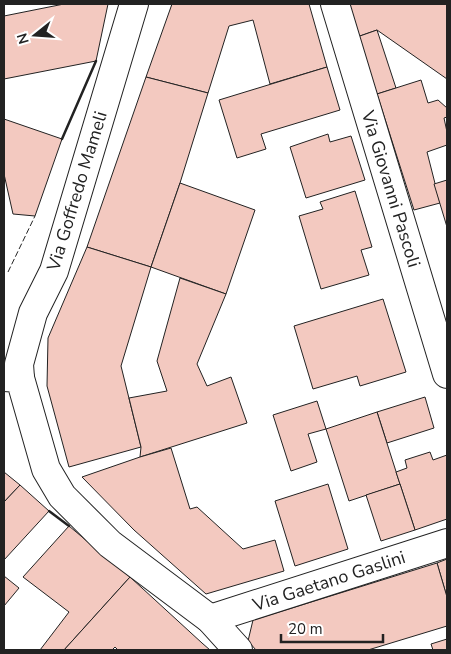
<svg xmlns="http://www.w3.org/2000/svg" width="451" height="654" font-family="'Nunito Sans',sans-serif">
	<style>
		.building { fill: #f3c9c0; stroke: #222 }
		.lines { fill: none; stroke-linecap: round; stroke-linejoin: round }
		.street-casing { stroke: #222; stroke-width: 30 }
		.street { stroke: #fff; stroke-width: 28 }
		.fence { stroke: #222; stroke-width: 1; stroke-dasharray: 6 2.5; stroke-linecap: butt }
		.wall { stroke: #222; stroke-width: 2.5 }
		.labels { text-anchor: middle; stroke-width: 4; stroke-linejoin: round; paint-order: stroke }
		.street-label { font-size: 18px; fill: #222; stroke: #fff }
	</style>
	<rect width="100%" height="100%" fill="#fff"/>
	<g class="building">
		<polygon points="64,4 108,4 96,61 4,79 4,16"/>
		<polygon points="172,4 309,4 327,67 270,84 253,20 229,26 208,93 146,77"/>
		<polygon points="347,4 447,4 447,79 377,30 357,37"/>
		<polygon points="377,30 396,88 377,94 357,37"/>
		<polygon points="327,67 340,110 261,134 266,149 237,158 219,100"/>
		<polygon points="146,77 208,93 180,183 151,267 87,247"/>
		<polygon points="421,80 428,103 438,100 447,108 447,117 444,118 447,132 447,145 427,152 440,203 414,210 377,94"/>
		<polygon points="4,119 62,139 35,216 13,214 4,174"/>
		<polygon points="328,134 330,142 351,136 365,180 306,198 290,147"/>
		<polygon points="447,180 447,227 434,184"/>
		<polygon points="180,183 255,210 226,294 151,267"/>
		<polygon points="355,191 372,247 361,250 369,275 321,289 299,216 323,209 320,202"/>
		<polygon points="87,247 151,267 121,366 141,447 69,467 47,386 48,338"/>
		<polygon points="180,278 226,294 197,364 207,386 231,377 247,423 140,457 141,447 129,398 167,391 157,361"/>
		<polygon points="383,299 406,372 360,386 357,376 313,389 294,326"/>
		<polygon points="425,397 434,428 387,443 377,412"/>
		<polygon points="317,401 326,429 308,434 317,462 291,471 273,415"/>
		<polygon points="377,412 400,484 349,501 326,429"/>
		<polygon points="171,448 190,509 197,507 243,549 275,540 284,571 206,594 134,530 82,477 140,457"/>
		<polygon points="430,452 433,460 447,455 447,519 415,530 396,472 407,468 405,460"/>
		<polygon points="4,472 20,485 4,502"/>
		<polygon points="328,484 348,549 295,566 275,501"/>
		<polygon points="400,484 415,530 381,541 366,495"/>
		<polygon points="20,485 49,511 4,560 4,502"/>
		<polygon points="69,526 130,577 64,650 40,650 69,612 23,577"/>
		<polygon points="447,559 447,597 437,563"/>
		<polygon points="437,563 447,597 447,626 368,650 256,650 248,641 253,620"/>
		<polygon points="4,576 19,588 4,606"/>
		<polygon points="130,577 202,643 210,650 118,650 115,647 112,650 64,650"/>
		<polygon points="447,639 447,650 433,650 431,644"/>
	</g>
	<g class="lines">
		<g class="street-casing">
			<g id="street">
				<polyline points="335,4 447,374"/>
				<polyline points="4,377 20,378 46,469 62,496 110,544 210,619 238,650"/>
				<polyline points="20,378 19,364 33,313 54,271 134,4"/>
				<polyline points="210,619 447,543"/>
			</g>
		</g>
		<use href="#street" class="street"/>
		<polyline class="fence" points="8,272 35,216"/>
		<g class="wall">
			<polyline points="62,139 96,61"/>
			<polyline points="49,511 69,526"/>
		</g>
	</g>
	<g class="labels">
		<g class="street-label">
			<text transform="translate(391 189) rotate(73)" y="6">Via Giovanni Pascoli</text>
			<text transform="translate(77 191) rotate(-73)" y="6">Via Goffredo Mameli</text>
			<text transform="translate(329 581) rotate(-18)" y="6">Via Gaetano Gaslini</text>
		</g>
	</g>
	<rect width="451" height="654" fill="none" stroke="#222222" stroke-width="10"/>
	<g transform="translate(35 35) rotate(253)" stroke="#ffffff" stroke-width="4" paint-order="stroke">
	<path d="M0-4L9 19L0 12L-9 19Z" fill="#222222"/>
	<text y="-8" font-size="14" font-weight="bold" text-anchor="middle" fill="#222222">N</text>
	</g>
	<path d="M281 634v8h102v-8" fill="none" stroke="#222222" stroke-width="2.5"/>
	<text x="288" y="634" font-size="15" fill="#222222" stroke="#ffffff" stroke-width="4" paint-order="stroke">20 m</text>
</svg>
